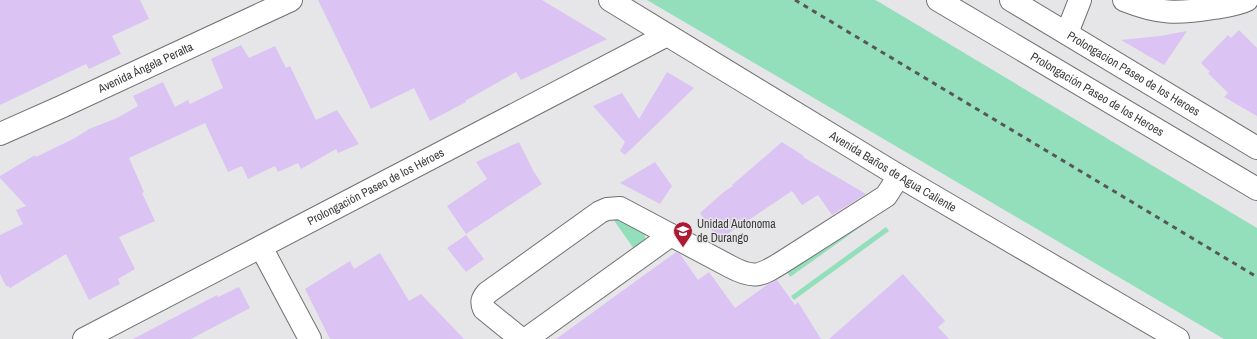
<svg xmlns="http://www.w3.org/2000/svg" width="1257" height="339" font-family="'Archivo Narrow',sans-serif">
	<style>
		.green { fill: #93dfbc }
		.building { fill: #dbc4f4 }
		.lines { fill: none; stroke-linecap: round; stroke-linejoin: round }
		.minor-casing { stroke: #717172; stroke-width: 24 }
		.major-casing { stroke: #717172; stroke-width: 24 }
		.minor { stroke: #fff; stroke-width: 22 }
		.major { stroke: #fff; stroke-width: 22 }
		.rail { stroke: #575758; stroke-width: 3; stroke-dasharray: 5 5; stroke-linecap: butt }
		.labels { text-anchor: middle; stroke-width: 3; stroke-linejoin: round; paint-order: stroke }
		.street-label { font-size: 12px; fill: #3b3b3c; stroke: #e6e6e8 }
		.poi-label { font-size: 12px; fill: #3b3b3c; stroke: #e6e6e8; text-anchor: start }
	</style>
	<rect width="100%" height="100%" fill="#e6e6e8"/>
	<g class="green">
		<polygon points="647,0 875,0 879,2 1257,228 1257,339 1224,339"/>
		<polygon points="872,215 873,218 790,277 786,270"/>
		<polygon points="615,218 645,234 645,239 638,249 634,249 613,219"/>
		<polygon points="886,227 889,231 794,300 791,296"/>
	</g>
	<g class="building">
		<polygon points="0,0 140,0 149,19 112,36 121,54 89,69 86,64 0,105"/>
		<polygon points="318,0 542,0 607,39 521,80 516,72 465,101 466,102 430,121 414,88 371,109"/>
		<polygon points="1239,30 1257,48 1257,116 1224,97 1228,93 1208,73 1210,72 1201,63 1228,35 1231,38"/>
		<polygon points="1187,31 1164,65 1121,40 1160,36"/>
		<polygon points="241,45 249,58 275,46 286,68 290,66 316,120 337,110 359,144 338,153 336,149 301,169 298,163 278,172 275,166 248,179 242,166 228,172 205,123 129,158 144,192 142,193 155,221 119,237 135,269 118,279 120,284 89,300 66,254 10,288 8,286 6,286 0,274 0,235 23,224 16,210 26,206 0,178 0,176 35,155 36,157 75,138 89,129 117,118 138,106 133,96 163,82 175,107 188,100 190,104 223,88 211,59"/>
		<polygon points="667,72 694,88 625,155 620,151 625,142 593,106 622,93 639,119"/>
		<polygon points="519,142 534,172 542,184 466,234 447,206 487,179 476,162"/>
		<polygon points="782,142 804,156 803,157 866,194 832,215 818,195 802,205 792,191 723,237 712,231 700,213 725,191 733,186 732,185"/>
		<polygon points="655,162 672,186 660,204 620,183"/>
		<polygon points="466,235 484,259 466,272 447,248"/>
		<polygon points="676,252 680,254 698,280 709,272 735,308 768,284 777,280 795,305 798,302 821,339 556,339"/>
		<polygon points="380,253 409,301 421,294 464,339 330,339 305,289 350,261 354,269"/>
		<polygon points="903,274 945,321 938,327 949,339 829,339"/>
		<polygon points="239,287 250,308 191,339 133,339 217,295 218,297"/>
	</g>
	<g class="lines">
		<g class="minor-casing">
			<g id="minor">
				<path id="s1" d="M610 0 899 176 1178 339"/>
				<path d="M1124 0C1159 14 1177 14 1214 8 1225 6 1237 5 1247 0"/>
				<polyline points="1067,33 1080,0"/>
				<path id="s2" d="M0 134 61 107 291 0"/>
				<polyline points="261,247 310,339"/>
				<path id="s3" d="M84 339 667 35"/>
				<path d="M521 339 484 309C481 302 482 299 487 293L600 212 607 209 620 208 731 267C754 279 760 276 781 263L886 196 899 176"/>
				<polyline points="524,339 529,337 671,235"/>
			</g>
		</g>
		<g class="major-casing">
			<g id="major">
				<path id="s4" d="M938 0 1257 189"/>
				<path id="s5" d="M1011 0 1257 148"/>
			</g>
		</g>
		<use href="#minor" class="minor"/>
		<use href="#major" class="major"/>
		<polyline class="rail" points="795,0 1257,277"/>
	</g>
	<defs>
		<g id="university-pin" transform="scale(1)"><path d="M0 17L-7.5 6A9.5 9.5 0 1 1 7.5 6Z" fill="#ad1833" stroke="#e6e6e8"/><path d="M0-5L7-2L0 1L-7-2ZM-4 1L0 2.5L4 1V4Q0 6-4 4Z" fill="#fff"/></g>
	</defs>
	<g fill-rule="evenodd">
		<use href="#university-pin" x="683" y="231"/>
	</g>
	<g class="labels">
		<g class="street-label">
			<text dy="4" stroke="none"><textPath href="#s2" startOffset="160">Avenida Ángela Peralta</textPath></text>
			<text dy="4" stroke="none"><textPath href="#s5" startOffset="143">Prolongacion Paseo de los Heroes</textPath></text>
			<text dy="4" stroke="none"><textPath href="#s4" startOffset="185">Prolongación Paseo de los Heroes</textPath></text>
			<text dy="4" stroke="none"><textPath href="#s1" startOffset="331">Avenida Baños de Agua Caliente</textPath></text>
			<text dy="4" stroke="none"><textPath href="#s3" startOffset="329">Prolongación Paseo de los Héroes</textPath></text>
		</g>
		<g class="poi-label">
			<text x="697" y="228">Unidad Autonoma<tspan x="697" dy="14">de Durango</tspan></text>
		</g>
	</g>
</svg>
